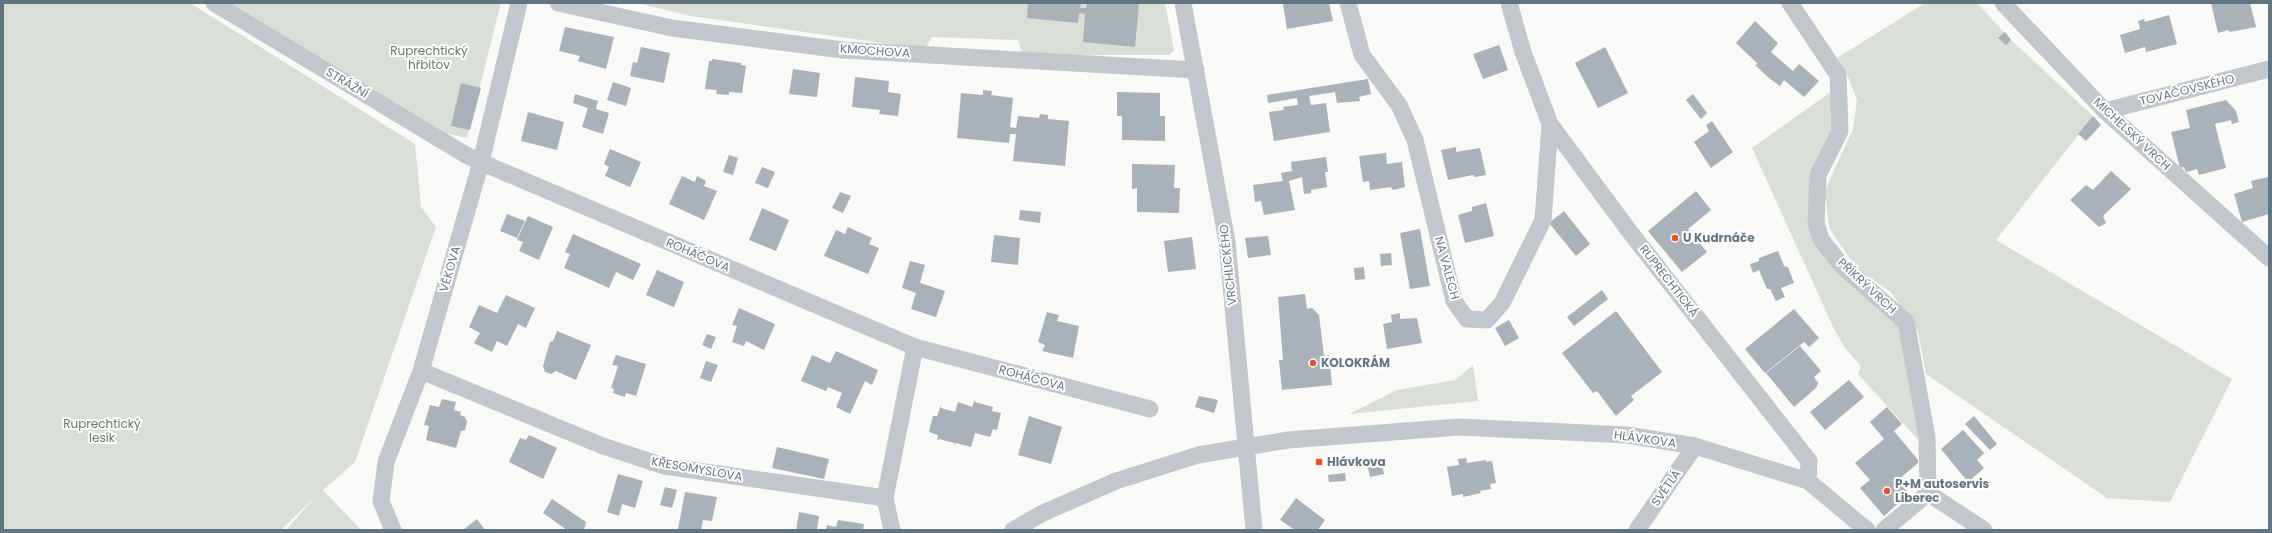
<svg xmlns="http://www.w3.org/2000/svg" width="2272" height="533" font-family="Poppins,sans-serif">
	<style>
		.green { fill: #d9ded6 }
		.building { fill: #a9b2b8 }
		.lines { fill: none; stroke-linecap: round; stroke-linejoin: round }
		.street { stroke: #c2c7cb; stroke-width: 17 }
		.poi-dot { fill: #e4542c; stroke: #fff; stroke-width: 1.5 }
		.labels { text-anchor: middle; stroke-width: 4; stroke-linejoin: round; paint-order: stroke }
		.park-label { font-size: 12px; fill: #677a63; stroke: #fff }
		.street-label { font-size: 12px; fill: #647582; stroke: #fff }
		.poi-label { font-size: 12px; font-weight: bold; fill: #647582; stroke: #fff; text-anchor: start }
	</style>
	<rect width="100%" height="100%" fill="#f9f9f7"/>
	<g class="green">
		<polygon points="3,3 190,3 415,144 421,207 436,227 355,462 323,490 361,530 286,530 315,497 281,530 3,530"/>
		<polygon points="230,3 501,3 467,138 448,134"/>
		<polygon points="637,3 1165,3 1174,50 1169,55 1023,55 1018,40 932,37 925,49 691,16"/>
		<polygon points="1925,3 1977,3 2011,40 2093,116 1996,240 2232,379 2170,502 2107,498 1926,374 1918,332 1891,292 1856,268 1829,228 1825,190 1853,129 1857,100 1849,79 1837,58"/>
		<polygon points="1832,91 1835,114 1812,220 1892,315 1905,338 1921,443 1858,374 1861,366 1845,348 1835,331 1752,148"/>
		<polygon points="1473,365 1478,401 1349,414 1397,390 1455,380"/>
	</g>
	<g class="building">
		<polygon points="1028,3 1081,3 1080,8 1086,8 1087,3 1139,3 1135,47 1083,42 1085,14 1079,13 1078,23 1027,18"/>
		<polygon points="1285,3 1329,3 1333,21 1287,29 1283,4"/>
		<polygon points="2211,3 2250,3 2256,27 2230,32 2228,30 2218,33"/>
		<polygon points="2169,15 2177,44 2146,52 2145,47 2125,53 2120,35 2140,29 2138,21 2144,19 2145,22"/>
		<polygon points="1755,21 1778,43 1771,52 1793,71 1799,64 1819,81 1804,97 1784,80 1780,86 1769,78 1755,65 1758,64 1736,43"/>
		<polygon points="565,27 614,37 606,69 578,61 580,56 559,51"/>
		<polygon points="2005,32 2011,40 2006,45 1998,38"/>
		<polygon points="1499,45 1508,70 1483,79 1473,54"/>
		<polygon points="641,47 670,53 664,83 630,76 633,62 637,63"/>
		<polygon points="1605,47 1628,93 1598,108 1575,63"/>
		<polygon points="712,59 741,63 741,65 746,66 742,93 729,92 729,95 716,94 717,90 705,89 709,61 712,61"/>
		<polygon points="793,69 820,73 817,97 789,94"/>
		<polygon points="855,77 889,81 888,92 901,94 898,116 879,114 880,110 852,107"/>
		<polygon points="1368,79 1371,94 1359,97 1360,101 1337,103 1335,92 1309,96 1311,105 1326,103 1330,132 1274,141 1269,112 1284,110 1283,107 1298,105 1297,98 1268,103 1267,95"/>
		<polygon points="613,82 631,88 626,106 607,100"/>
		<polygon points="461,83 481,88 470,130 451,126"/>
		<polygon points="983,90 992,91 991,95 1013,98 1010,127 1016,128 1018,116 1039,118 1040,114 1048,115 1048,119 1069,121 1065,166 1013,161 1016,134 1010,134 1009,143 957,138 961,93 983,95"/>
		<polygon points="1117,92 1160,93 1160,116 1165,116 1165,141 1122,140 1122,116 1117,116"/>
		<polygon points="575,94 598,101 596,109 609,113 603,134 582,127 588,108 573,103"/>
		<polygon points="1693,94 1707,113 1701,119 1686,100"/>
		<polygon points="2226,100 2236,111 2239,122 2232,124 2231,120 2215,124 2226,168 2199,175 2197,169 2186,172 2184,167 2180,168 2171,132 2190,128 2186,110"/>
		<polygon points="528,112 564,122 557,150 521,141"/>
		<polygon points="2093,116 2101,125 2086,141 2078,134"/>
		<polygon points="1712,121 1733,152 1711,168 1694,142 1709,131 1706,125"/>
		<polygon points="1456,147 1456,152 1480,148 1486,175 1475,177 1473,175 1448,180 1441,150"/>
		<polygon points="610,149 641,162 630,187 605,176 609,167 604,164"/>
		<polygon points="1386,153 1387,164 1402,162 1405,187 1393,190 1391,187 1370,190 1369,181 1363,182 1359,156"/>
		<polygon points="729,155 738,158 733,175 723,172"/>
		<polygon points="1326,157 1328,172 1325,172 1327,187 1311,190 1311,193 1304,194 1302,177 1289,181 1295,210 1264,215 1261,201 1255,202 1253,185 1283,181 1281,173 1292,171 1291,162"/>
		<polygon points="1132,164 1175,165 1174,188 1180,188 1179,213 1137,212 1137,188 1132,189"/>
		<polygon points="762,167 775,172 768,188 755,183"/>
		<polygon points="2111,171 2131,189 2103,216 2106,223 2099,227 2070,200 2086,185 2093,190"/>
		<polygon points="682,176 695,182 697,176 706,181 704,186 717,191 704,220 669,204"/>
		<polygon points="2268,177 2269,214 2242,222 2234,194 2253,188 2251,181"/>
		<polygon points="1696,191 1711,210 1688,229 1707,252 1682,272 1648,231"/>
		<polygon points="840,192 851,196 843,213 832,208"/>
		<polygon points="1486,203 1494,236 1465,243 1458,215 1472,211 1472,207"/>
		<polygon points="762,208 789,220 776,251 749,240"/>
		<polygon points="1020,210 1041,212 1040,223 1019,220"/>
		<polygon points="1564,211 1590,244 1576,256 1549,223"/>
		<polygon points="507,214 525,221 517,238 500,231"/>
		<polygon points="528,216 553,227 539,260 519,251 523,242 517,240"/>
		<polygon points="848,227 872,238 869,244 879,248 868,274 824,256 836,230 845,234"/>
		<polygon points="1420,229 1430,286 1410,289 1400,233"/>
		<polygon points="573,234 641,264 633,280 616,272 609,288 564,268 570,254 565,252"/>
		<polygon points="994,235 1020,238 1018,265 991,262"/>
		<polygon points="1268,236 1271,255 1248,258 1245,238"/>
		<polygon points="1192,237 1196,269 1168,272 1164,241"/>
		<polygon points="1778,251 1784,266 1788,267 1794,283 1781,288 1785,297 1776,301 1770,289 1767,289 1759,270 1753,273 1750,264 1759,261 1759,258"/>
		<polygon points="1391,253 1392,265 1381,266 1380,254"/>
		<polygon points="910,261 925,265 920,283 945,291 936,317 911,309 916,293 902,288"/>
		<polygon points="1364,267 1365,279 1355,280 1354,268"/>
		<polygon points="657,270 684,282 674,307 646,295"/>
		<polygon points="1602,290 1608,299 1574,326 1567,317"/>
		<polygon points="1305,294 1307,309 1312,308 1319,315 1324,356 1329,355 1332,385 1282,390 1279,360 1283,360 1278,297"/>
		<polygon points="506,295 535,308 526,328 518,324 507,346 497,341 492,352 474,343 480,333 469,327 479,305 497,313"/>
		<polygon points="739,308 775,324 764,350 746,341 744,346 732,342 737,326 732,325"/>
		<polygon points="1794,309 1819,338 1809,347 1804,342 1765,373 1745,349"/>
		<polygon points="1616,311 1662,372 1631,396 1634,400 1616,416 1597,391 1593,393 1562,353"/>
		<polygon points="1047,312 1059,315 1057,321 1079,326 1073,358 1042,351 1045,345 1038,342"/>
		<polygon points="1400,313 1400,319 1417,318 1422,343 1387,349 1383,324 1392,322 1391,315"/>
		<polygon points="1509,320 1519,338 1505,346 1495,328"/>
		<polygon points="557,331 591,345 576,380 556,371 551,374 545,372 543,366 550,342 553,341"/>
		<polygon points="707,334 716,337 711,349 702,345"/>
		<polygon points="1800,346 1821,371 1814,377 1818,383 1816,388 1794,407 1766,373"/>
		<polygon points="836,351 878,370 872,385 865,381 850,414 836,407 842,393 828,387 826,391 801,381 812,355 830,363"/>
		<polygon points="616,355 646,364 636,396 626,393 625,397 613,393 614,389 611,388 618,366 612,365"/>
		<polygon points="706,361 718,365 711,382 700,378"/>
		<polygon points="1849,380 1864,397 1825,430 1810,412"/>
		<polygon points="1199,396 1218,400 1214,413 1195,407"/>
		<polygon points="442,399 456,402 454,410 461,412 460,415 465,417 467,422 465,430 461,431 456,448 426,440 429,426 424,425 430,405 439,407"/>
		<polygon points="975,399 975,402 993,407 992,411 1001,413 997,430 993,429 990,437 975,433 971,447 956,443 954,446 955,443 939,439 937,441 938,435 929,432 933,416 937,416 941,405 941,408 955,412 958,402 972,407"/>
		<polygon points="1887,407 1902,424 1894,431 1918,460 1918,463 1898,480 1909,494 1884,516 1860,488 1870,480 1855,463 1884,439 1870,422"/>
		<polygon points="1029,416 1062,427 1051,464 1018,455"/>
		<polygon points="1974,416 1997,444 1990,450 1965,424"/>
		<polygon points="1963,430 1984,453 1977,460 1984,468 1968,482 1941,449"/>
		<polygon points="529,435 557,448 543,479 509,462 520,438 526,440"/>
		<polygon points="777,447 829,459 824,479 772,468"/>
		<polygon points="1466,458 1467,463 1486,460 1486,462 1492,461 1496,483 1490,484 1491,489 1480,491 1481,493 1463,497 1463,494 1452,496 1447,467 1459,465 1458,459"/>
		<polygon points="1381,461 1384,474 1370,477 1367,463"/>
		<polygon points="1345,473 1346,481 1329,482 1328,475"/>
		<polygon points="618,474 643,481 635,508 622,504 619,516 607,512"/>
		<polygon points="665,487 677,490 672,508 660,505"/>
		<polygon points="685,492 717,497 712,521 703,520 701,530 678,529"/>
		<polygon points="1296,498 1325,520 1318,530 1295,530 1280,520"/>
		<polygon points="552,499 586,522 584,530 567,530 543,513"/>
		<polygon points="799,512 819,516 817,530 796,530"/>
		<polygon points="477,519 485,530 463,530"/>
		<polygon points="838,520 864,524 863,530 826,530 827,525 836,527"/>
	</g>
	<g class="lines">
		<g class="street">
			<polyline points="214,3 466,155 492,167 915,347 1150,409"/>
			<polyline points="558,3 672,28 843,50 1196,70"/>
			<polyline points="1183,3 1227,242 1254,530"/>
			<polyline points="1348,3 1362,55 1399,105 1415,140 1454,301 1467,319 1487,320 1502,303 1543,220 1550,124"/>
			<polyline points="1509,3 1523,52 1550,124 1630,232 1809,461 1808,481"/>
			<polyline points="1790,3 1838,75 1840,131 1818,175 1816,223 1821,239 1841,265 1906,322 1927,437 1928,493"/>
			<polyline points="2003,3 2105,111 2269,258"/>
			<polyline points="2105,111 2269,69"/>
			<polyline points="421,371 603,446 664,466 885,498 892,530"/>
			<polyline points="885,498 915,347"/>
			<polyline points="393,530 381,501 386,462 421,371 481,162 519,3"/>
			<polyline points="1013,530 1043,513 1116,481 1198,455 1288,440 1459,427 1627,435 1695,446 1808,481 1867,530"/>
			<polyline points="1637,530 1695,446"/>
			<polyline points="1884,530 1928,493 1984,530"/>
		</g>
	</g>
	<g class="poi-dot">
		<circle cx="1675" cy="238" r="4"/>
		<circle cx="1313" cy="363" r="4"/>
		<rect x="1315" y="458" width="8" height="8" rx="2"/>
		<circle cx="1887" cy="491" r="4"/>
	</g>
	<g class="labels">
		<g class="park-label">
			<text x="429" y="55">Ruprechtický<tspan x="429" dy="14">hřbitov</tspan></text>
			<text x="102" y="428">Ruprechtický<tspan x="102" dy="14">lesík</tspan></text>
		</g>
		<g class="street-label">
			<text transform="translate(875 51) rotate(4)" y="4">KMOCHOVA</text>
			<text transform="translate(347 83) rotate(31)" y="4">STRÁŽNÍ</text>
			<text transform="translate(2187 90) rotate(-14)" y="4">TOVAČOVSKÉHO</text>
			<text transform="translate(2132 134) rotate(43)" y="4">MICHELSKÝ VRCH</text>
			<text transform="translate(698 255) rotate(23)" y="4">ROHÁČOVA</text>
			<text transform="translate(1228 265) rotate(-96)" y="4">VRCHLICKÉHO</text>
			<text transform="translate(1447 268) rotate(75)" y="4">NA VALECH</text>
			<text transform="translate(450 269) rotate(-74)" y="4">VĚKOVA</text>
			<text transform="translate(1669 281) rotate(52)" y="4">RUPRECHTICKÁ</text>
			<text transform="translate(1867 286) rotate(43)" y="4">PŘÍKRÝ VRCH</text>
			<text transform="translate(1032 378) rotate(15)" y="4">ROHÁČOVA</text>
			<text transform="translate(1645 439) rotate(8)" y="4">HLÁVKOVA</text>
			<text transform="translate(697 469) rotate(10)" y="4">KŘESOMYSLOVA</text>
			<text transform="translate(1666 488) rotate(-55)" y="4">SVĚTLÁ</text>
		</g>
		<g class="poi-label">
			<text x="1683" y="242">U Kudrnáče</text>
			<text x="1321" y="367">KOLOKRÁM</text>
			<text x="1327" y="466">Hlávkova</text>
			<text x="1895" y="488">P+M autoservis<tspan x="1895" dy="14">Liberec</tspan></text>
		</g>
	</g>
	<rect width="2272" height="533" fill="none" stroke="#647582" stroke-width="8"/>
</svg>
